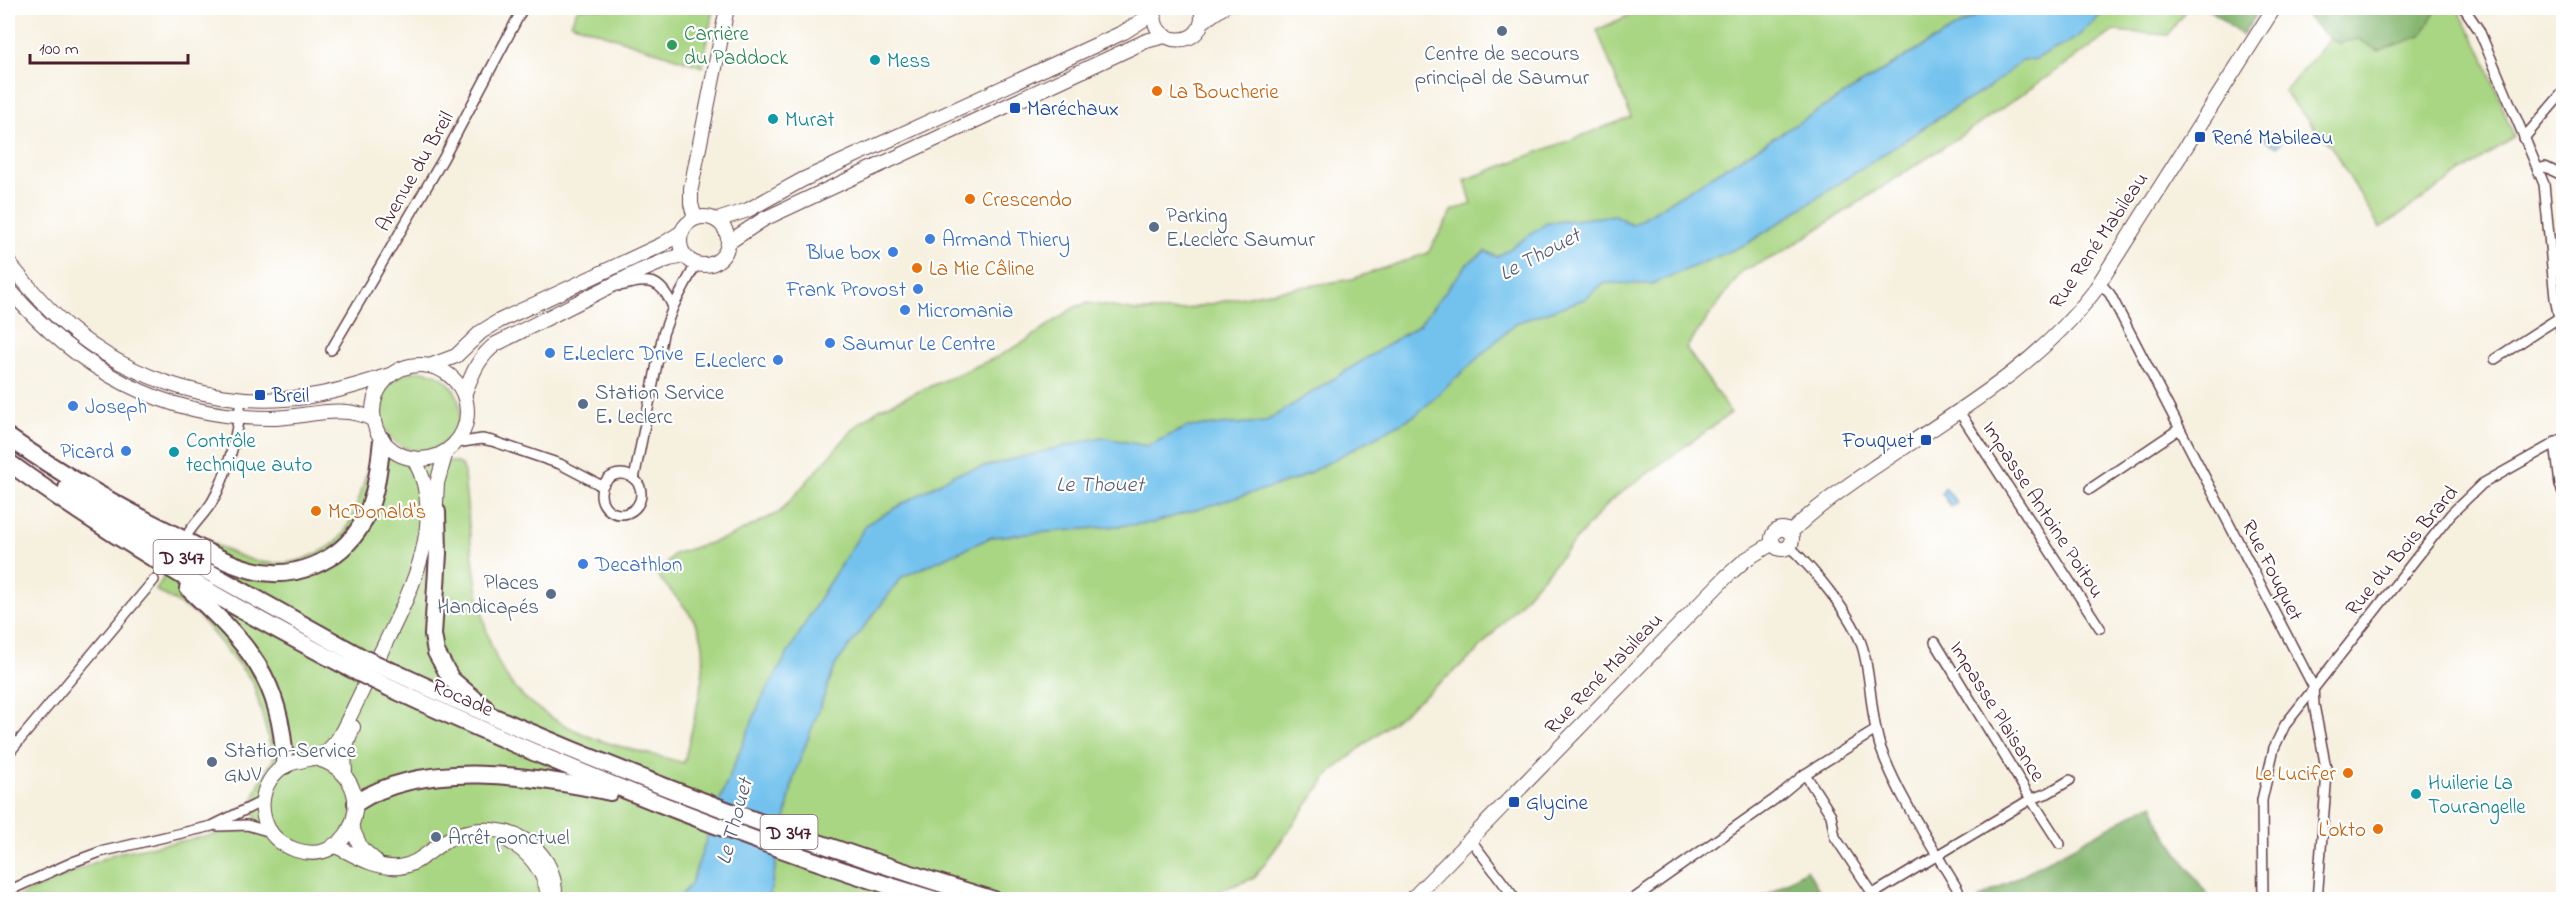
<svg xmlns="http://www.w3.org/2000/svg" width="2571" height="907" font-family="'Indie Flower',sans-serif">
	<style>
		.green { fill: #a9d683; stroke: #7a7a57; stroke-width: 1.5 }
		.forest { fill: #86b771; stroke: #686b4e; stroke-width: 1.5 }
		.water { fill: #73c2ee; stroke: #5e708c; stroke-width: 1.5 }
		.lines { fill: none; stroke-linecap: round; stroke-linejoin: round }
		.street-casing { stroke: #643e46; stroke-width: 12 }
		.secondary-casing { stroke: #643e46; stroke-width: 16 }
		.highway-casing { stroke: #643e46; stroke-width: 20 }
		.street { stroke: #fff; stroke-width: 9 }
		.secondary { stroke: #fff; stroke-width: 14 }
		.highway { stroke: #fff; stroke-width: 16 }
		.highway-bridge-casing { stroke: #643e46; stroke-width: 20; stroke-linecap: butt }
		.highway-bridge { stroke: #fff; stroke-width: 16 }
		.service-dot { fill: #5c6f8a; stroke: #fff; stroke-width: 2 }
		.leisure-dot { fill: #2e9e5b; stroke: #fff; stroke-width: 2 }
		.culture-dot { fill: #0f9aa8; stroke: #fff; stroke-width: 2 }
		.food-dot { fill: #e8710a; stroke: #fff; stroke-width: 2 }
		.transit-dot { fill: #1a4fb4; stroke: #fff; stroke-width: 2 }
		.shop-dot { fill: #3f7fe0; stroke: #fff; stroke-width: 2 }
		.labels { text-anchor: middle; stroke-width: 4.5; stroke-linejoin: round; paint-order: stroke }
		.shield { fill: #fff; stroke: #80626b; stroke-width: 1.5 }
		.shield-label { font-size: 20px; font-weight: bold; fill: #4a1f2b }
		.leisure-label { font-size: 21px; fill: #27864d; stroke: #fff; text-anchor: start }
		.service-label { font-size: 21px; fill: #4e5e75; stroke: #fff; text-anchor: start }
		.culture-label { font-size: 21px; fill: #0d838f; stroke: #fff; text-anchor: start }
		.food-label { font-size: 21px; fill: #c56008; stroke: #fff; text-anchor: start }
		.transit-label { font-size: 21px; fill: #164399; stroke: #fff; text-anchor: start }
		.street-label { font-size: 21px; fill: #4a1f2b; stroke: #fff }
		.shop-label { font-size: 21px; fill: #366cbe; stroke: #fff; text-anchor: start }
		.water-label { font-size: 22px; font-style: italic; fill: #58586f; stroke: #fff }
	</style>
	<rect width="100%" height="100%" fill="#fff"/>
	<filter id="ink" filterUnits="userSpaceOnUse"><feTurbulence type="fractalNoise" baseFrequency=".0167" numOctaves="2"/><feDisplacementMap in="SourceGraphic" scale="12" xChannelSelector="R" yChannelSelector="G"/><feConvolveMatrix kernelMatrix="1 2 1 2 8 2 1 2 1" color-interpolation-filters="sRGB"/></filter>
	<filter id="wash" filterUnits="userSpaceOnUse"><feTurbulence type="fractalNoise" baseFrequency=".008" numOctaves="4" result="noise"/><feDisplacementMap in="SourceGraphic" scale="24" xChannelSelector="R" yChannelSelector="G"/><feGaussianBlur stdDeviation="1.35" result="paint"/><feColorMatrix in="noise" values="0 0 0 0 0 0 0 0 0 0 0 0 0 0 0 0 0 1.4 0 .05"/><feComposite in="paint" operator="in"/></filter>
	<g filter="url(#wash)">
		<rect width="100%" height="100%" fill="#f6f0df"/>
		<g class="green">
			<polygon points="578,8 713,8 703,67 571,23"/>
			<path d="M1645 8H2187L2168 35 2114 31 1979 124 1778 255 1742 271 1686 348 1731 413 1611 500 1474 655 1331 772 1254 878 1193 900H11L116 853 258 827C248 793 257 787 274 759L253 682 198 615 156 590 191 531C231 554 270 577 316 554 327 549 339 542 345 531 357 510 363 485 370 461L388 457 455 462 463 466C470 526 474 635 510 682 528 706 560 724 588 736 618 748 653 754 684 763 691 730 709 671 702 640 697 616 672 593 657 575L674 554 729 537 780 512 857 425 881 408 997 357 1021 344 1075 307 1088 303 1137 311H1176L1258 294 1352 279 1428 253 1453 210 1472 204 1465 180 1631 117 1597 30Z"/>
			<polygon points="2437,8 2457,8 2482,53 2514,137 2380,228 2332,148 2284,92 2330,39 2339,43 2358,39"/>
			<circle cx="420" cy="411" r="40"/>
		</g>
		<g class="forest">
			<polygon points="2208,8 2261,8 2242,36"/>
			<polygon points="2298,8 2437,8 2437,9 2421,36 2379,51 2358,39 2339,43 2330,39"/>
			<polygon points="2153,803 2160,826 2210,899 1978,899"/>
			<polygon points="1807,869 1824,899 1761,899"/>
		</g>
		<g class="water">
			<polygon points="1984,8 2108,8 2075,39 2036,59 2022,61 1990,87 1954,108 1747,244 1652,284 1604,283 1585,299 1516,323 1416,415 1298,479 1152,523 992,537 902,577 836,664 794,776 769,899 677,900 691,884 722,794 761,700 825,589 867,524 955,474 1101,437 1147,446 1187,427 1265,422 1419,325 1467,264 1486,251 1497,257 1547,223 1615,215 1632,225 1913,52 1979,14"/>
			<polygon points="2268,131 2282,140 2277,147 2264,139"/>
			<polygon points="1945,488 1957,503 1951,507 1942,493"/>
		</g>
	</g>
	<g filter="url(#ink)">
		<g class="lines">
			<g class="street-casing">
				<g id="street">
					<polyline points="2464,8 2479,30 2544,184 2555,298 2564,343"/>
					<polyline points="2524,138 2564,91"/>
					<polyline points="2538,169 2545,167 2564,176"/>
					<polyline points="2099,282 2110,294 2313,686 2314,705 2327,773 2317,900"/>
					<path d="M620 286C649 279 660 277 673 307"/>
					<polyline points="331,350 443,159 523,8"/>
					<polyline points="2495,359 2557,319"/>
					<polyline points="1958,410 2100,628"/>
					<polyline points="2555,442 2560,485 2564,495"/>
					<polyline points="456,443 482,439 492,441 560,464 602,486"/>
					<circle cx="621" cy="494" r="20"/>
					<polyline points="634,479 663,334 673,307 696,264"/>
					<polyline points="2090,489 2179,429"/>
					<path d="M189 532C196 522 205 513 212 502 228 475 238 430 241 398"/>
					<path d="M1789 546C1814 570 1854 617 1863 649 1872 682 1870 717 1881 749 1899 798 1931 844 1958 890"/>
					<polyline points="8,754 154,580"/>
					<polyline points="1805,774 1831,815 1835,837 1873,894 2031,799 1935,642"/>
					<polyline points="218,826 247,825 271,832"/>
					<polyline points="1470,839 1516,900"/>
					<polyline points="2060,844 2031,799 2048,793 2070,780"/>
					<polyline points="8,891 73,862 100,852 212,826 263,801"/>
					<polyline points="1632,900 1775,799 1805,774 1876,730"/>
					<polyline points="2263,900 2262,800 2274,748 2285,725 2451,514 2482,484 2564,438"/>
				</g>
			</g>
			<g class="secondary-casing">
				<g id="secondary">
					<path d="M1156 8C1144 48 1211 52 1201 8"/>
					<polyline points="1202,22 1222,8"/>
					<circle cx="704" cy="241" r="24"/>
					<polyline points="695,218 691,204 691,188 727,8"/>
					<polyline points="717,220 748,210 802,180 1124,32 1154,13"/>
					<polyline points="729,242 764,219 1146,41 1165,36"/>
					<path d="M8 262C26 284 45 307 67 326 132 382 225 410 310 396 338 392 364 383 390 375"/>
					<path d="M8 288C76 368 162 418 270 418 305 418 341 402 374 420"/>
					<circle cx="420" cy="412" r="47"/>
					<polyline points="432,365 456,356 481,332 499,321 663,244 682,232"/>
					<path d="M464 395C472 375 478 357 496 344L638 272 669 259 685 256"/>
					<polyline points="435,521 437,483 446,452"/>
					<circle cx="1782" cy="539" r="10"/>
					<path d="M1790 533C1815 508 1844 488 1873 468 1951 415 2035 369 2093 293L2274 8"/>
					<path d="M314 758C385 775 355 870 296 850 284 846 274 839 268 828 260 812 261 794 270 780 281 763 295 762 313 758 324 757 332 747 338 739 353 712 365 683 379 656 407 598 450 522 414 459"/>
					<polyline points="345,774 344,752 353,727"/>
					<polyline points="351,826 361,848 376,861"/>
					<path d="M507 840C529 852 544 871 548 895"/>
					<path d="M334 845C354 855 375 869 399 867 418 865 430 850 447 840 474 825 509 826 533 846 549 860 556 879 555 900"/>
					<polyline points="1411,900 1726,577 1745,560 1773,543"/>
				</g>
			</g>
			<g class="highway-casing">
				<g id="highway">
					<path d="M8 437C58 472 110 502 165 530 193 544 221 562 252 570 293 581 340 562 362 524 376 499 379 468 382 440"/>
					<path d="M8 462C118 542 236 609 357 672"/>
					<polyline points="67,488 99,511 363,658"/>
					<polyline points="437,512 438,553 433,635 436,652 451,679 485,708"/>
					<path d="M188 588C248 645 281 677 285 765"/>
					<path d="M396 673C590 763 790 838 994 900"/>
					<path d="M390 688C567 770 748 843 935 900"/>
					<path d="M356 803C424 758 535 776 610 792"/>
				</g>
			</g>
			<use href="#street" class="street"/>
			<use href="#secondary" class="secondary"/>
			<use href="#highway" class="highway"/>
			<g class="highway-bridge-casing">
				<g id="highway-bridge">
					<polyline points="363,658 396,673"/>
					<polyline points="357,672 390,688"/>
				</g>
			</g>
			<use href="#highway-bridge" class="highway-bridge"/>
		</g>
	</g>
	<g class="service-dot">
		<circle cx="1502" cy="31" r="6"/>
		<circle cx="1154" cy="227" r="6"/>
		<circle cx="583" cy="404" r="6"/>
		<circle cx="551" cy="594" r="6"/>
		<circle cx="212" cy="762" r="6"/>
		<circle cx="436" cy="837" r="6"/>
	</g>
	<circle class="leisure-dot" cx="672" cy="45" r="6"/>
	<g class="culture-dot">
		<circle cx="875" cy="60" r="6"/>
		<circle cx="773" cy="119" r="6"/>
		<circle cx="174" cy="452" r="6"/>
		<circle cx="2416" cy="794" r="6"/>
	</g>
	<g class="food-dot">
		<circle cx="1157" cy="91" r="6"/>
		<circle cx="970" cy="199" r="6"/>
		<circle cx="917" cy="268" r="6"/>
		<circle cx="316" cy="511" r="6"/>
		<circle cx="2348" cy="773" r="6"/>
		<circle cx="2378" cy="829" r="6"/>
	</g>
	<g class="transit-dot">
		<rect x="1009" y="102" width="12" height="12" rx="3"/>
		<rect x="2194" y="131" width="12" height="12" rx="3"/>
		<rect x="254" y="389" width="12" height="12" rx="3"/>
		<rect x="1920" y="434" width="12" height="12" rx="3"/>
		<rect x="1508" y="796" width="12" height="12" rx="3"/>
	</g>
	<g class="shop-dot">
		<circle cx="930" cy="239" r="6"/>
		<circle cx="893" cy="252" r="6"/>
		<circle cx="918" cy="289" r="6"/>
		<circle cx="905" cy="310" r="6"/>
		<circle cx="830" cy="343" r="6"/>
		<circle cx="550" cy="353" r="6"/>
		<circle cx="778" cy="360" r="6"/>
		<circle cx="73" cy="406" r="6"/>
		<circle cx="126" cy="451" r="6"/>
		<circle cx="583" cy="564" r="6"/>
	</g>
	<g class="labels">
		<g class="shield">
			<rect x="153.5" y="540" width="57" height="34" rx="4.5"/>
			<rect x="760.5" y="815" width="57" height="34" rx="4.5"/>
		</g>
		<g class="shield-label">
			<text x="182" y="564">D 347</text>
			<text x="789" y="839">D 347</text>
		</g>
		<g class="leisure-label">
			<text x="684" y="40">Carrière<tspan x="684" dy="24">du Paddock</tspan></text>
		</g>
		<g class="service-label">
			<text x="1502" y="60" text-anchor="middle">Centre de secours<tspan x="1502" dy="24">principal de Saumur</tspan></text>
			<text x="1166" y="222">Parking<tspan x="1166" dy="24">E.Leclerc Saumur</tspan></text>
			<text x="595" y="399">Station Service<tspan x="595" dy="24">E. Leclerc</tspan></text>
			<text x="539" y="589" text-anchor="end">Places<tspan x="539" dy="24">Handicapés</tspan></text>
			<text x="224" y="757">Station-Service<tspan x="224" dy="24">GNV</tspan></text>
			<text x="448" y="844">Arrêt ponctuel</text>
		</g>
		<g class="culture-label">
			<text x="887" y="67">Mess</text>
			<text x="785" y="126">Murat</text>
			<text x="186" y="447">Contrôle<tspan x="186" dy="24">technique auto</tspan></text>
			<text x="2428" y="789">Huilerie La<tspan x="2428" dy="24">Tourangelle</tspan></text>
		</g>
		<g class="food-label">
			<text x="1169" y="98">La Boucherie</text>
			<text x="982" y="206">Crescendo</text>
			<text x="929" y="275">La Mie Câline</text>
			<text x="328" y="518">McDonald's</text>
			<text x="2336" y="780" text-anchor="end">Le Lucifer</text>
			<text x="2366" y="836" text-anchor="end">L'okto</text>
		</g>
		<g class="transit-label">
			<text x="1027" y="115">Maréchaux</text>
			<text x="2212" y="144">René Mabileau</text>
			<text x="272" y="402">Breil</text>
			<text x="1914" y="447" text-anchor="end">Fouquet</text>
			<text x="1526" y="809">Glycine</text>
		</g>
		<g class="street-label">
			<text transform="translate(414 171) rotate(-60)" y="7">Avenue du Breil</text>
			<text transform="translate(2098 240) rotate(-56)" y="7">Rue René Mabileau</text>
			<text transform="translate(2044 509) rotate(57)" y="7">Impasse Antoine Poitou</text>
			<text transform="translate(2401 550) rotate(-50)" y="7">Rue du Bois Brard</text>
			<text transform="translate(2273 570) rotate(63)" y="7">Rue Fouquet</text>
			<text transform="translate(1603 673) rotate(-46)" y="7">Rue René Mabileau</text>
			<text transform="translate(463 697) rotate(24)" y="7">Rocade</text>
			<text transform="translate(1998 711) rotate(58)" y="7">Impasse Plaisance</text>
		</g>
		<g class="shop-label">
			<text x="942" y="246">Armand Thiery</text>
			<text x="881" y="259" text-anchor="end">Blue box</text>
			<text x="906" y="296" text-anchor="end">Frank Provost</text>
			<text x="917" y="317">Micromania</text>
			<text x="842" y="350">Saumur Le Centre</text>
			<text x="562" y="360">E.Leclerc Drive</text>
			<text x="766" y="367" text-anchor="end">E.Leclerc</text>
			<text x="85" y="413">Joseph</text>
			<text x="114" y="458" text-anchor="end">Picard</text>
			<text x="595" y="571">Decathlon</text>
		</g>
		<g class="water-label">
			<text transform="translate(1539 253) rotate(-28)" y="8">Le Thouet</text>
			<text x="1100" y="491">Le Thouet</text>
			<text transform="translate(733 821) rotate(-75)" y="8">Le Thouet</text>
		</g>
	</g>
	<rect width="2571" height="907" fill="none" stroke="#fff" stroke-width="30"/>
	<path d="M30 54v9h158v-9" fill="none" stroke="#4a1f2b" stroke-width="3"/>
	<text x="39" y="54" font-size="18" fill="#4a1f2b" stroke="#ffffff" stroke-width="4.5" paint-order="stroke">100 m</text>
</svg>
